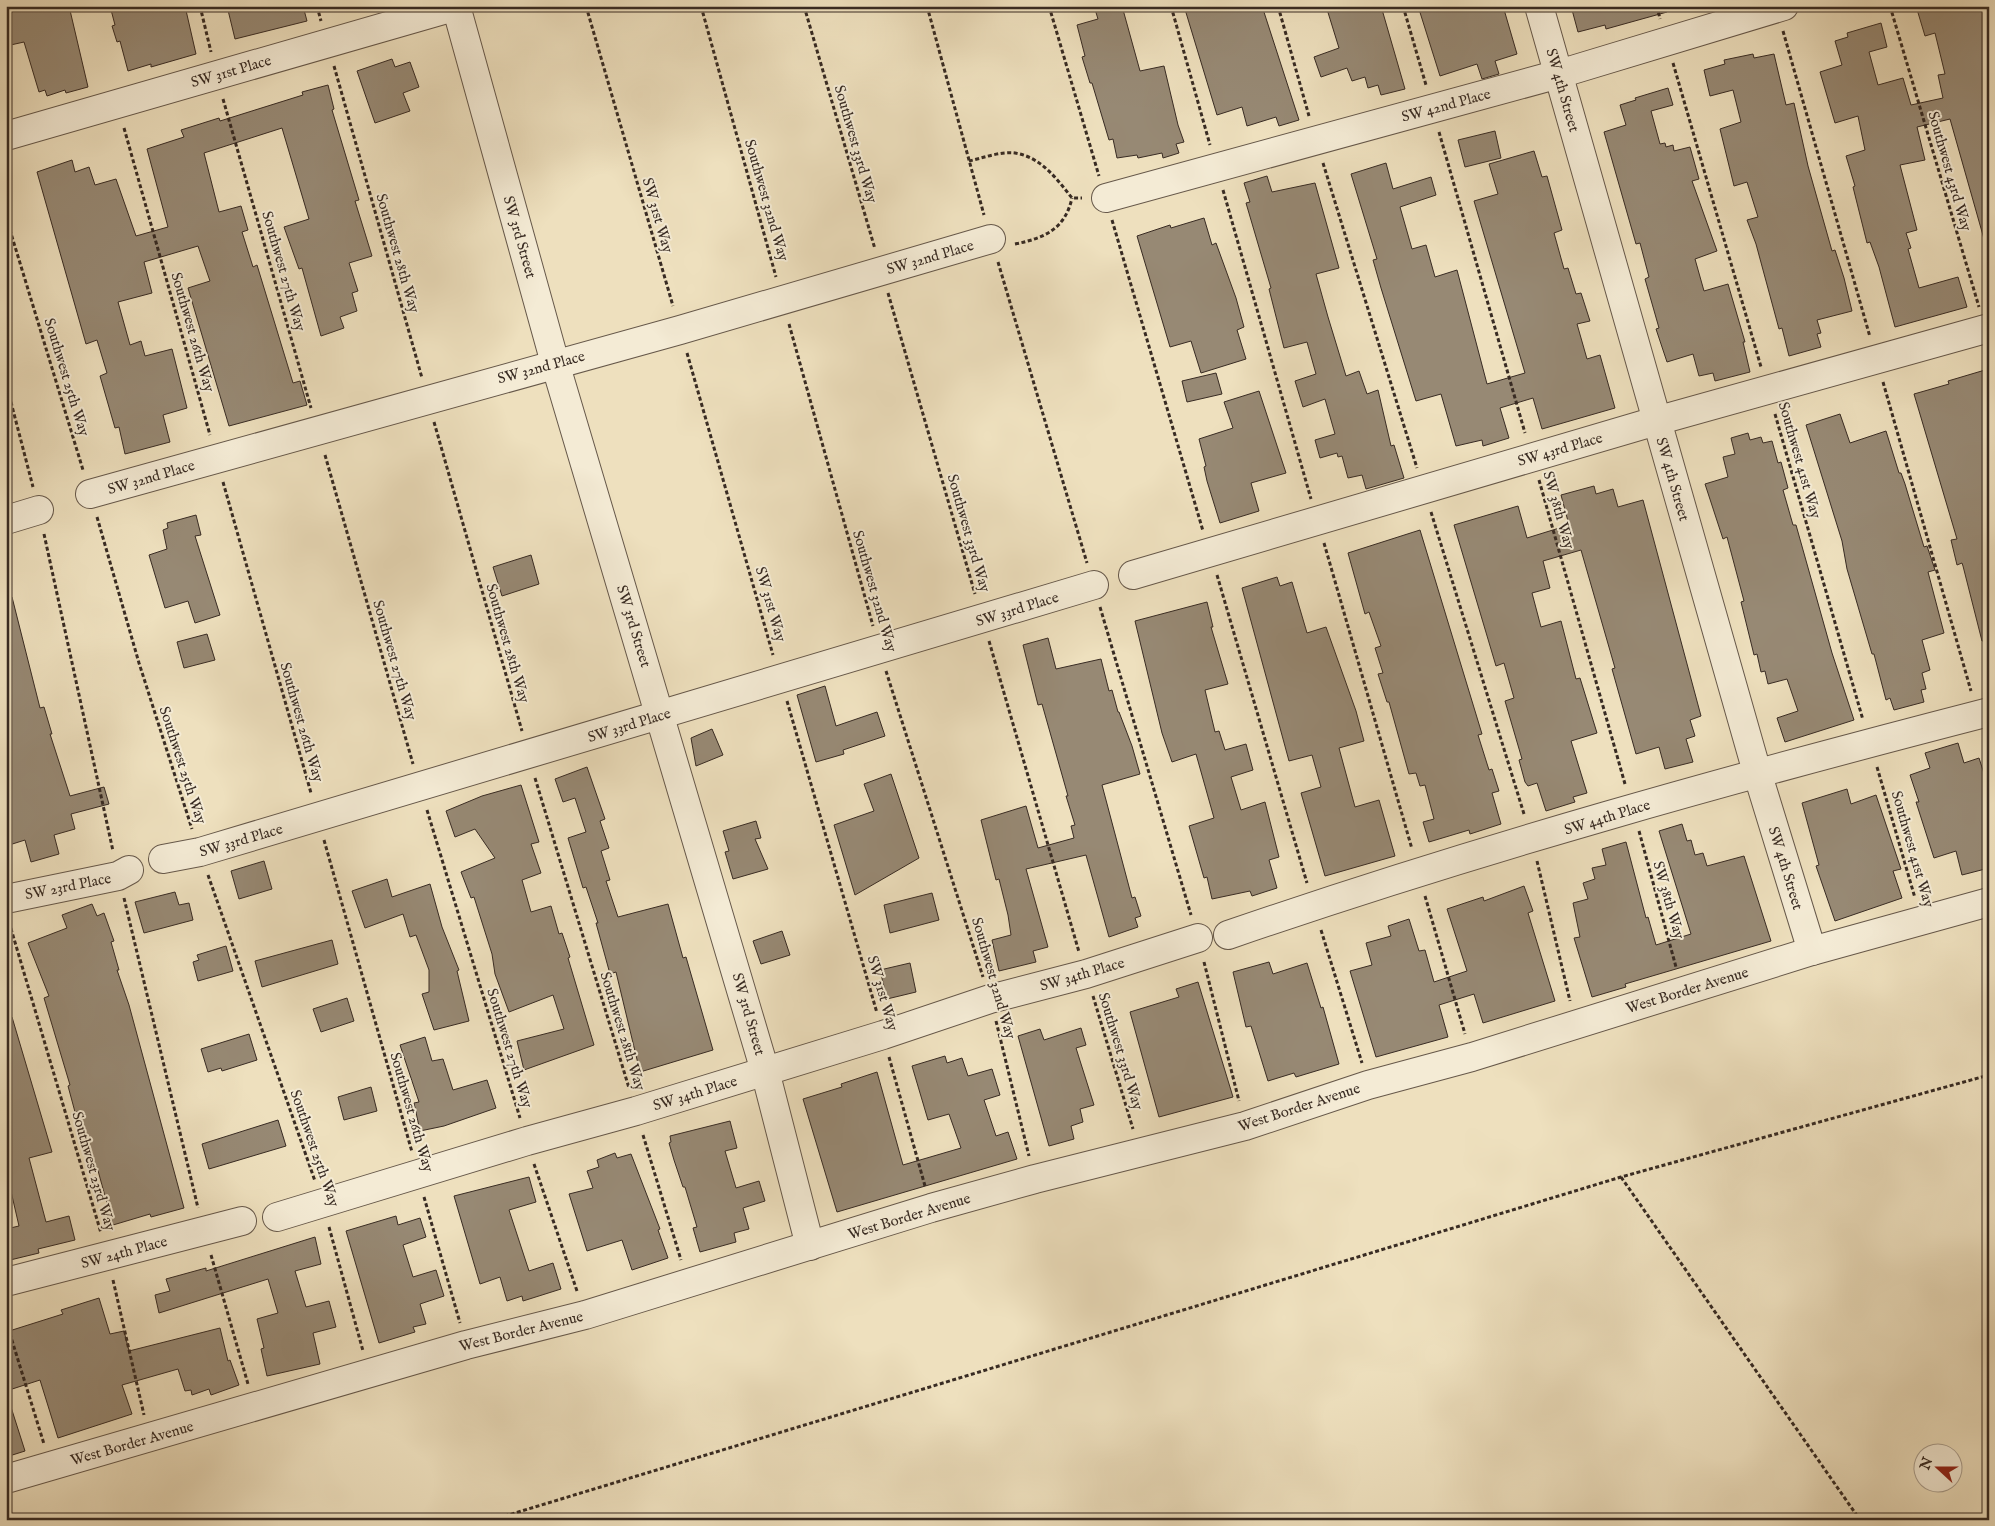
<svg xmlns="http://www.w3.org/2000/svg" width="1995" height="1526" font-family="'IM FELL English',serif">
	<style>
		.building { fill: #978974; stroke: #382b23 }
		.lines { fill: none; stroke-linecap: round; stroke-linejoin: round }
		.minor-casing { stroke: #66584a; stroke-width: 30 }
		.path { stroke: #382b23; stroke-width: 3; stroke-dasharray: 4 2.5; stroke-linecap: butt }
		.minor { stroke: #f4ebd5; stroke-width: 28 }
		.labels { text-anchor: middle; stroke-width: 4; stroke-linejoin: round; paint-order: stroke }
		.street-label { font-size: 15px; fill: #382b23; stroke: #f4ebd5 }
	</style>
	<rect width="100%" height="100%" fill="#eee0be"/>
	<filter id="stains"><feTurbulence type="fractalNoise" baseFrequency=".004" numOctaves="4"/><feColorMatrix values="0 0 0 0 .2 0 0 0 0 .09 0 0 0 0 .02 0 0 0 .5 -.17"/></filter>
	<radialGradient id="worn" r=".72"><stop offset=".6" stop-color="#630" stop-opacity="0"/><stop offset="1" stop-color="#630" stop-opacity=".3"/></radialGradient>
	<g class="building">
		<polygon points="6,6 69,6 88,87 66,93 65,90 47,96 45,90 39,92 24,42 6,46"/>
		<polygon points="110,6 140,6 141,11 158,6 185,6 196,54 151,67 151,64 128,71 120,41 117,42 112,26 115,25"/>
		<polygon points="227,6 303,6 307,21 235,39"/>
		<polygon points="1094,6 1122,6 1140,71 1164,66 1178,125 1184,142 1176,144 1179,153 1163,158 1162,153 1138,158 1137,155 1117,158 1113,139 1109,140 1092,83 1090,83 1082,57 1085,56 1077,25 1098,19"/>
		<polygon points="1184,6 1262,6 1299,120 1279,126 1276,117 1247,126 1242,107 1217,115"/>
		<polygon points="1326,6 1381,6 1405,89 1381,95 1378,85 1368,88 1365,77 1352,81 1347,68 1321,77 1314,57 1339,48"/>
		<polygon points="1418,6 1503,6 1517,54 1495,61 1499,74 1482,79 1477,64 1440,76"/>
		<polygon points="1571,6 1667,6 1667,12 1606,29 1605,25 1578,32"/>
		<polygon points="1916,6 1989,6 1989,239 1984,239 1950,119 1917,127 1925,160 1900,165 1917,230 1906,233 1911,248 1908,249 1919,288 1958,277 1967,307 1895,327 1879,267 1870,242 1867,243 1853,187 1855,186 1846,156 1865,150 1858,116 1835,123 1820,72 1842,65 1835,41 1848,37 1847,33 1881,23 1887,47 1869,52 1878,85 1903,78 1911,105 1943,98 1938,75 1945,74 1935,33 1925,36"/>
		<polygon points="1753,54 1754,58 1774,54 1786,105 1794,103 1808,166 1832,251 1835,250 1844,278 1852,311 1817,320 1821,333 1817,334 1821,347 1789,356 1782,328 1779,329 1756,244 1747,220 1758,217 1747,182 1734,186 1720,129 1741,122 1733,90 1710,96 1704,70 1725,64 1724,60"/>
		<polygon points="392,59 395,67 410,62 419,87 403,93 410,111 375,123 357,71"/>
		<polygon points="328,85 334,109 332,110 359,200 355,201 372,256 349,263 358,291 352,293 357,311 340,317 344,328 321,336 302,268 299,269 284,227 309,219 282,128 204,153 219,212 241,206 248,230 242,232 253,267 257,265 293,383 300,381 307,405 229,426 188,288 210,281 198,246 144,262 152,293 118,302 130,345 141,341 145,356 172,349 187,408 163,415 170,442 125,454 119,427 115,428 100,376 107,373 97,340 86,344 37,172 72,160 75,172 89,167 95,185 116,179 136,236 168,227 147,149 184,137 181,130 219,118 220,121 303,95 302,92"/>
		<polygon points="1668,88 1673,105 1651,111 1660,144 1665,143 1666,147 1673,145 1674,151 1690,147 1699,179 1692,181 1717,251 1695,259 1704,291 1728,284 1745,342 1743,342 1750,372 1715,381 1713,373 1699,376 1693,354 1667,362 1656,329 1659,328 1645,279 1649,277 1640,243 1636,244 1604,132 1626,125 1620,105 1636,100 1635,98"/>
		<polygon points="1495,131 1501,158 1465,167 1458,140"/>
		<polygon points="1534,151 1542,177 1547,176 1562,230 1554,233 1564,269 1568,268 1576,294 1581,293 1590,321 1577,324 1587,359 1600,355 1615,408 1542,429 1533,398 1500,408 1509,438 1483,446 1482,440 1456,446 1441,394 1416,401 1381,288 1373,260 1377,259 1351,174 1386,163 1393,189 1431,177 1436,195 1400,207 1412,249 1426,245 1435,277 1457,270 1487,384 1525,373 1474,201 1498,194 1489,164"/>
		<polygon points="1267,176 1272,192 1315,183 1339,268 1316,274 1328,317 1346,376 1359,371 1367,394 1378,390 1391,446 1394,445 1404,478 1366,489 1362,475 1348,478 1342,456 1338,457 1337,453 1320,458 1315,440 1335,434 1325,399 1303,407 1295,381 1316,374 1307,342 1284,348 1269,289 1271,288 1246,203 1250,202 1244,183"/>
		<polygon points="1204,218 1212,245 1216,243 1236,298 1244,327 1237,330 1246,359 1201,373 1191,341 1170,347 1137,236 1170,225 1171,228"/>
		<polygon points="1985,370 1989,384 1989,640 1982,641 1963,566 1962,563 1957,565 1951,540 1957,539 1914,394 1949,384 1948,381"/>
		<polygon points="1216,373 1222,394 1187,402 1182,381"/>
		<polygon points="1259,391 1286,473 1251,483 1259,511 1220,523 1207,481 1204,467 1206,466 1199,439 1233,428 1224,402"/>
		<polygon points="1840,414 1850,443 1886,431 1899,473 1901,473 1905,484 1924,547 1927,546 1935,570 1928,572 1944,633 1922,640 1930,670 1922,673 1926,689 1921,690 1924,702 1894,710 1890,698 1886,700 1874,654 1872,654 1847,569 1842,541 1806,425"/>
		<polygon points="1748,433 1750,440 1761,437 1763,443 1772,441 1778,463 1781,462 1788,488 1783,490 1793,525 1796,525 1832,653 1854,720 1785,742 1777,718 1798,711 1787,679 1768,684 1765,671 1761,672 1757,654 1754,655 1741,602 1744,601 1727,537 1723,539 1705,484 1728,477 1723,457 1735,454 1731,438"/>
		<polygon points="1594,486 1596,494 1613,489 1618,507 1643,500 1701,716 1690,720 1695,736 1686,739 1693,762 1665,769 1659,747 1636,754 1612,669 1615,668 1581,550 1543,561 1550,588 1532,593 1541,627 1561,621 1576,679 1580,678 1597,733 1571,741 1587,793 1573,797 1575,802 1546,811 1537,783 1528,786 1525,782 1519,760 1522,759 1505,701 1514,698 1504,663 1496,666 1454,525 1518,506 1527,538 1569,525 1561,495"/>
		<polygon points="196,515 201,535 195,536 220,615 195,623 188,601 165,608 149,555 167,549 163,530 168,528 167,523"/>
		<polygon points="1420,530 1482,734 1478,735 1489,770 1492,769 1499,791 1492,793 1501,824 1470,834 1469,830 1429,842 1423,822 1434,819 1425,785 1420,786 1416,773 1409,774 1389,702 1387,702 1378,674 1383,673 1375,648 1381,646 1369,612 1365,614 1348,553"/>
		<polygon points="531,555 539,584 502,596 493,567"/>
		<polygon points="1277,577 1280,586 1292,582 1307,633 1326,627 1356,711 1364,741 1339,748 1355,807 1379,800 1395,856 1325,876 1301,793 1321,787 1312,755 1289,761 1242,588"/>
		<polygon points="12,597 40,708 44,707 52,734 50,734 70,796 104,787 109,804 71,814 75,829 54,835 59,854 31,862 25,840 6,846 6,598"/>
		<polygon points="1207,602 1213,627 1211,627 1228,684 1205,690 1215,732 1219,731 1225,750 1246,744 1253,770 1231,777 1241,810 1265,802 1279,857 1269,860 1277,888 1252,896 1250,891 1212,899 1207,877 1204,878 1189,826 1214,818 1196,754 1172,762 1162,733 1135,621"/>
		<polygon points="207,634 215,660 184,668 177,642"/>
		<polygon points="1048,638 1056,669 1101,659 1109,691 1112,690 1118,712 1119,712 1132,746 1140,774 1102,785 1132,898 1135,897 1141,916 1135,918 1138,927 1109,937 1086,855 1026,869 1048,947 1033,951 1036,962 999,971 992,940 1011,935 1008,915 999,879 996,880 981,820 1026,806 1038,848 1074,838 1071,826 1075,825 1066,796 1068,796 1042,704 1038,705 1023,645"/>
		<polygon points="825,686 836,726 877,712 885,736 843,750 844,754 816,762 797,695"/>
		<polygon points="712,729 723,755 696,766 691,738"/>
		<polygon points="1958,743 1964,763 1979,758 1989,789 1989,868 1962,875 1956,851 1934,858 1916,802 1919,802 1910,775 1930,768 1925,753"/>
		<polygon points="587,767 605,819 600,821 609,848 601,851 610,880 606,881 618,917 668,904 683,958 686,957 713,1050 640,1072 616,972 610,974 596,923 598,923 586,887 583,888 568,838 586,832 575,798 563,802 555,779"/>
		<polygon points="891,774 919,858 855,895 834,825 874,811 864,784"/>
		<polygon points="521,785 539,842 531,844 541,873 522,880 531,912 551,906 559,934 562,933 570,957 568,958 594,1045 524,1070 517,1041 564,1029 553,995 509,1012 495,974 492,954 474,897 471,898 461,872 495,858 475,829 455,837 446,811 482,796"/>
		<polygon points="1847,789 1851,804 1876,795 1901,869 1893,871 1902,898 1835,921 1816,866 1819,865 1802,803"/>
		<polygon points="756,821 761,838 755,839 768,869 733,879 725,852 729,851 723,831"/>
		<polygon points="1682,824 1687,841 1691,840 1695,855 1703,853 1707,866 1744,856 1771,941 1625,984 1626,987 1592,997 1574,938 1580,937 1573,903 1588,899 1583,883 1595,879 1592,868 1606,865 1602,849 1626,842 1646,918 1648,917 1656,945 1691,934 1659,831"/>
		<polygon points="264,861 272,889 239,899 231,871"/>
		<polygon points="387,879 392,897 430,884 442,927 459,970 457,971 469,1021 434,1030 422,994 429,992 429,970 416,935 410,937 403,914 365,928 352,891"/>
		<polygon points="1524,886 1533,911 1528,913 1555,1001 1483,1023 1474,994 1439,1005 1448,1037 1376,1057 1350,971 1372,965 1366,943 1391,936 1388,926 1409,919 1419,951 1425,950 1434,982 1467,971 1447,909 1483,897 1484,901"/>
		<polygon points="175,892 179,905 189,903 193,920 144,933 135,902"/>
		<polygon points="932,893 939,920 890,933 884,905"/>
		<polygon points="92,904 97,916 104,913 114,941 111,942 119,970 117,970 129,1005 184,1208 151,1217 150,1214 113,1225 97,1167 94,1168 85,1139 79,1111 75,1112 68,1086 70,1085 44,998 49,996 28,943 67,928 62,915"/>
		<polygon points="782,931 790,955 761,964 753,941"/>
		<polygon points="332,940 338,964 262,987 255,961"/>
		<polygon points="226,946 233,971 198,981 193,962 199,960 197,955"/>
		<polygon points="1269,962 1273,974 1307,963 1321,1008 1323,1007 1339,1064 1296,1077 1294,1073 1268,1081 1251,1026 1246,1027 1233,972"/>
		<polygon points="910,963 916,992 887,999 880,970"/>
		<polygon points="1198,982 1233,1097 1159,1117 1130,1012 1179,997 1176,989"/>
		<polygon points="347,998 354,1021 321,1032 313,1009"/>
		<polygon points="12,1017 52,1152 29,1158 46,1222 69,1216 75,1240 38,1249 39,1253 6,1261 6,1229 19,1226 10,1187 6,1188 6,1018"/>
		<polygon points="1081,1028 1086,1045 1076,1048 1094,1105 1080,1109 1083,1122 1071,1126 1074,1139 1049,1146 1018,1036 1040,1029 1044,1040"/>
		<polygon points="249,1034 257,1060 222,1071 221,1068 208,1072 201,1049"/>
		<polygon points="425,1037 432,1061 443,1059 453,1090 487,1080 496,1108 444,1126 420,1131 414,1103 419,1102 400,1045"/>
		<polygon points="945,1056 947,1063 962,1058 968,1076 992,1069 1000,1095 984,1100 996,1136 1008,1132 1017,1159 837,1212 803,1099 842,1087 841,1084 877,1072 903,1165 961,1148 949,1114 928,1120 912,1066"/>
		<polygon points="371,1087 377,1111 344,1120 338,1097"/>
		<polygon points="278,1120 286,1146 209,1169 202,1144"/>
		<polygon points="730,1121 737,1148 725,1151 736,1188 759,1181 765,1201 743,1208 749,1229 734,1233 736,1242 700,1252 693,1228 697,1227 685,1187 683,1187 674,1160 669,1143 671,1142 670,1136"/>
		<polygon points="615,1153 617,1158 631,1154 660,1229 658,1230 668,1258 632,1270 622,1240 587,1251 569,1194 593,1188 587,1171 599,1167 597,1160"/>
		<polygon points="529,1177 536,1202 509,1210 529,1271 553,1263 561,1289 523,1301 522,1296 507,1301 500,1277 480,1284 454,1196"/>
		<polygon points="396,1216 398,1225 420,1218 426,1237 403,1245 413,1277 436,1270 444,1296 420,1304 426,1324 413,1327 415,1332 379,1343 346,1231"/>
		<polygon points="315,1237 321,1264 295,1271 306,1307 329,1301 336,1327 313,1333 320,1364 267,1376 261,1349 264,1348 257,1319 278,1313 268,1279 159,1313 155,1295 170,1291 166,1279 206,1268 206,1271"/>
		<polygon points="99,1298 110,1334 124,1331 129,1351 220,1328 228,1361 230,1360 239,1385 211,1395 209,1389 192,1395 191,1390 185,1391 178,1369 122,1385 132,1414 58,1438 40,1380 6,1391 6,1332 63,1314 61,1310"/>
		<polygon points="10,1404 25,1451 6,1457 6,1405"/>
	</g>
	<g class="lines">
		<g class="minor-casing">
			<g id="minor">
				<polyline points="456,6 555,363 765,1071 810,1246"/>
				<polyline points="1539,6 1757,772 1812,951"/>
				<polyline points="6,136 457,6"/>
				<polyline points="1106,198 1559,74 1784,6"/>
				<polyline points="90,494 680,330 991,239"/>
				<polyline points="6,520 39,510"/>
				<polyline points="1133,575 1656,421 1989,328"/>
				<polyline points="163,859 200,852 1094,585"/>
				<polyline points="6,899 118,876 129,870"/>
				<path d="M1228 935C1478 849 1733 778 1989 712"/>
				<polyline points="277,1217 527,1141 636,1111 883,1035 990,999 1086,974 1198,938"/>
				<polyline points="6,1282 242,1221"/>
				<polyline points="6,1479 466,1345 585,1315 931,1208 1035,1179 1245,1126 1368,1085 1472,1057 1812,951 1989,902"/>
			</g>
		</g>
		<g class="path">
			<polyline points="200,6 211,52"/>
			<polyline points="317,6 321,21"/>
			<polyline points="586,6 673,306"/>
			<polyline points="701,6 776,277"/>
			<polyline points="804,6 875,249"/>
			<polyline points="927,6 984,215"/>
			<polyline points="1049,6 1099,176"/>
			<polyline points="1171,6 1210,145"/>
			<polyline points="1278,6 1309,116"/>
			<polyline points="1403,6 1426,85"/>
			<polyline points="1657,6 1660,19"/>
			<polyline points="1890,6 1979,307"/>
			<polyline points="1783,31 1870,337"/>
			<polyline points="1673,63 1761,367"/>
			<polyline points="334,66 422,378"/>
			<polyline points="223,99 311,408"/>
			<polyline points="124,128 210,435"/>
			<polyline points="1439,132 1525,433"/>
			<path d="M969 161C983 158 1001 151 1015 153 1041 157 1057 179 1072 198H1082"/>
			<polyline points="1323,163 1417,468"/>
			<polyline points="1223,190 1311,499"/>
			<polyline points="6,217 83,470"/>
			<polyline points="1112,220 1203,531"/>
			<path d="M1015 244C1045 238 1065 229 1072 198"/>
			<polyline points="998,262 1087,563"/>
			<polyline points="888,293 975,594"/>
			<polyline points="789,324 873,626"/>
			<polyline points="687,353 773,655"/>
			<polyline points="1883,382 1971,691"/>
			<polyline points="6,383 33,487"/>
			<polyline points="1775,414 1863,720"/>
			<polyline points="434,422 522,731"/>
			<polyline points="325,455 413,764"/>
			<polyline points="1539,480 1625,784"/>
			<polyline points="223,482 311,793"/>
			<polyline points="1431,512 1524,814"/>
			<polyline points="97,517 139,663 192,829"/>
			<polyline points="44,534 113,851"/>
			<polyline points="1324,543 1412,849"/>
			<polyline points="1217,575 1307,883"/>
			<polyline points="1100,607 1191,915"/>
			<polyline points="989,641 1079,952"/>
			<polyline points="886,671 983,977"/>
			<polyline points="787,701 877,1013"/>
			<polyline points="1985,738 1989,749"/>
			<polyline points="1877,767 1915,898"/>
			<polyline points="535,778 629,1088"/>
			<polyline points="427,810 520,1118"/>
			<polyline points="1639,831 1676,967"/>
			<polyline points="324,840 412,1152"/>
			<polyline points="1537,861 1570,1001"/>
			<polyline points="208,875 315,1181"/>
			<polyline points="1425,896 1465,1034"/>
			<polyline points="124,898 198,1208"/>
			<polyline points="9,922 101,1233"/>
			<polyline points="1321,930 1362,1063"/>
			<polyline points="1204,962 1239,1101"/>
			<polyline points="1093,996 1133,1129"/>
			<polyline points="996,1021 1029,1156"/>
			<polyline points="889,1057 925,1186"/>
			<polyline points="643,1135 681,1260"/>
			<polyline points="534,1164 577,1291"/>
			<polyline points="1621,1177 1860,1520"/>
			<polyline points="424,1197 460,1323"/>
			<polyline points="329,1227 363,1351"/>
			<polyline points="211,1255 248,1384"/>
			<polyline points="113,1280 144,1415"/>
			<polyline points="6,1321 44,1444"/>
			<polyline points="492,1520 1621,1177 1989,1075"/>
		</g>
		<use href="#minor" class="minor"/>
	</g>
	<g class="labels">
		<g class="street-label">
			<text transform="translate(231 71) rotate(-16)" y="5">SW 31st Place</text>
			<text transform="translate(1563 90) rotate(74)" y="5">SW 4th Street</text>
			<text transform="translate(1446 105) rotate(-15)" y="5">SW 42nd Place</text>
			<text transform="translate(856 144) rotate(74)" y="5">Southwest 33rd Way</text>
			<text transform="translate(1950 171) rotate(74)" y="5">Southwest 43rd Way</text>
			<text transform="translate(767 200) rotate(74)" y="5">Southwest 32nd Way</text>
			<text transform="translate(658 215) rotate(74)" y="5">SW 31st Way</text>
			<text transform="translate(520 237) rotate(74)" y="5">SW 3rd Street</text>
			<text transform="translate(398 253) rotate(74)" y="5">Southwest 28th Way</text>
			<text transform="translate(930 257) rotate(-16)" y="5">SW 32nd Place</text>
			<text transform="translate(284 271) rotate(74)" y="5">Southwest 27th Way</text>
			<text transform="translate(193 332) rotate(74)" y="5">Southwest 26th Way</text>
			<text transform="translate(541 367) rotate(-15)" y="5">SW 32nd Place</text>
			<text transform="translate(67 377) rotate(73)" y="5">Southwest 25th Way</text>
			<text transform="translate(1560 449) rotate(-16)" y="5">SW 43rd Place</text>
			<text transform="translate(1800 460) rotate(74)" y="5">Southwest 41st Way</text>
			<text transform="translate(151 477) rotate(-16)" y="5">SW 32nd Place</text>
			<text transform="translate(1673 479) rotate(74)" y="5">SW 4th Street</text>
			<text transform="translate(1559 510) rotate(74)" y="5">SW 38th Way</text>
			<text transform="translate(969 533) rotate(74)" y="5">Southwest 33rd Way</text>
			<text transform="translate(875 591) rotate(74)" y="5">Southwest 32nd Way</text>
			<text transform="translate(771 604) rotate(74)" y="5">SW 31st Way</text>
			<text transform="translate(1017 609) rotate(-17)" y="5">SW 33rd Place</text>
			<text transform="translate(634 626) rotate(73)" y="5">SW 3rd Street</text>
			<text transform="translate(508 643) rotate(74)" y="5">Southwest 28th Way</text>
			<text transform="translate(395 660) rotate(74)" y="5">Southwest 27th Way</text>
			<text transform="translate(302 722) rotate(74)" y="5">Southwest 26th Way</text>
			<text transform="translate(629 725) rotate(-17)" y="5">SW 33rd Place</text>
			<text transform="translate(183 765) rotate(72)" y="5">Southwest 25th Way</text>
			<text transform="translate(1607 817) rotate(-17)" y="5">SW 44th Place</text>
			<text transform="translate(241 840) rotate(-16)" y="5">SW 33rd Place</text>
			<text transform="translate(1913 849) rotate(74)" y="5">Southwest 41st Way</text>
			<text transform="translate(1786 868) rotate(73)" y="5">SW 4th Street</text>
			<text transform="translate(68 886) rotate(-11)" y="5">SW 23rd Place</text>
			<text transform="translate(1669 900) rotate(74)" y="5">SW 38th Way</text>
			<text transform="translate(1082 974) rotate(-16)" y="5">SW 34th Place</text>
			<text transform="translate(994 978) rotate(74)" y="5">Southwest 32nd Way</text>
			<text transform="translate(1687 990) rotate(-17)" y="5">West Border Avenue</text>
			<text transform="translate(883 993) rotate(74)" y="5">SW 31st Way</text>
			<text transform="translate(749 1014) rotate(74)" y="5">SW 3rd Street</text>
			<text transform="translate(623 1031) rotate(73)" y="5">Southwest 28th Way</text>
			<text transform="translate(510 1048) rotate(73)" y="5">Southwest 27th Way</text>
			<text transform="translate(1121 1051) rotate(73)" y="5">Southwest 33rd Way</text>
			<text transform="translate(695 1093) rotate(-17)" y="5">SW 34th Place</text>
			<text transform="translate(1299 1107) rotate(-18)" y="5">West Border Avenue</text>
			<text transform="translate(412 1112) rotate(74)" y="5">Southwest 26th Way</text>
			<text transform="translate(315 1148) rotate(71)" y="5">Southwest 25th Way</text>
			<text transform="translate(94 1171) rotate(74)" y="5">Southwest 23rd Way</text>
			<text transform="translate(909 1216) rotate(-17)" y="5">West Border Avenue</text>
			<text transform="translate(124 1252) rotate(-15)" y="5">SW 24th Place</text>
			<text transform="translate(521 1331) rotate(-14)" y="5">West Border Avenue</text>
			<text transform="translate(132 1443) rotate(-16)" y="5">West Border Avenue</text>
		</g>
	</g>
	<rect width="1995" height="1526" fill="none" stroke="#eee0be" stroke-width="25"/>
	<rect x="8" y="8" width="1980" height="1511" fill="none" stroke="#382b23" stroke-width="2.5"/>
	<rect x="12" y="12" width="1970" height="1501" fill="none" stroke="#382b23"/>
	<g transform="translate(1938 1468) rotate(291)"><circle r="24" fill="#f4ebd5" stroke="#a99e8e"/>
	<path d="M0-4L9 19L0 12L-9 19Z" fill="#8f2418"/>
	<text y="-8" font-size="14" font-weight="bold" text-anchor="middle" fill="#382b23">N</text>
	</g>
	<rect width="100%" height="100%" filter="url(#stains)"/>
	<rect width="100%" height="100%" fill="url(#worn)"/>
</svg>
